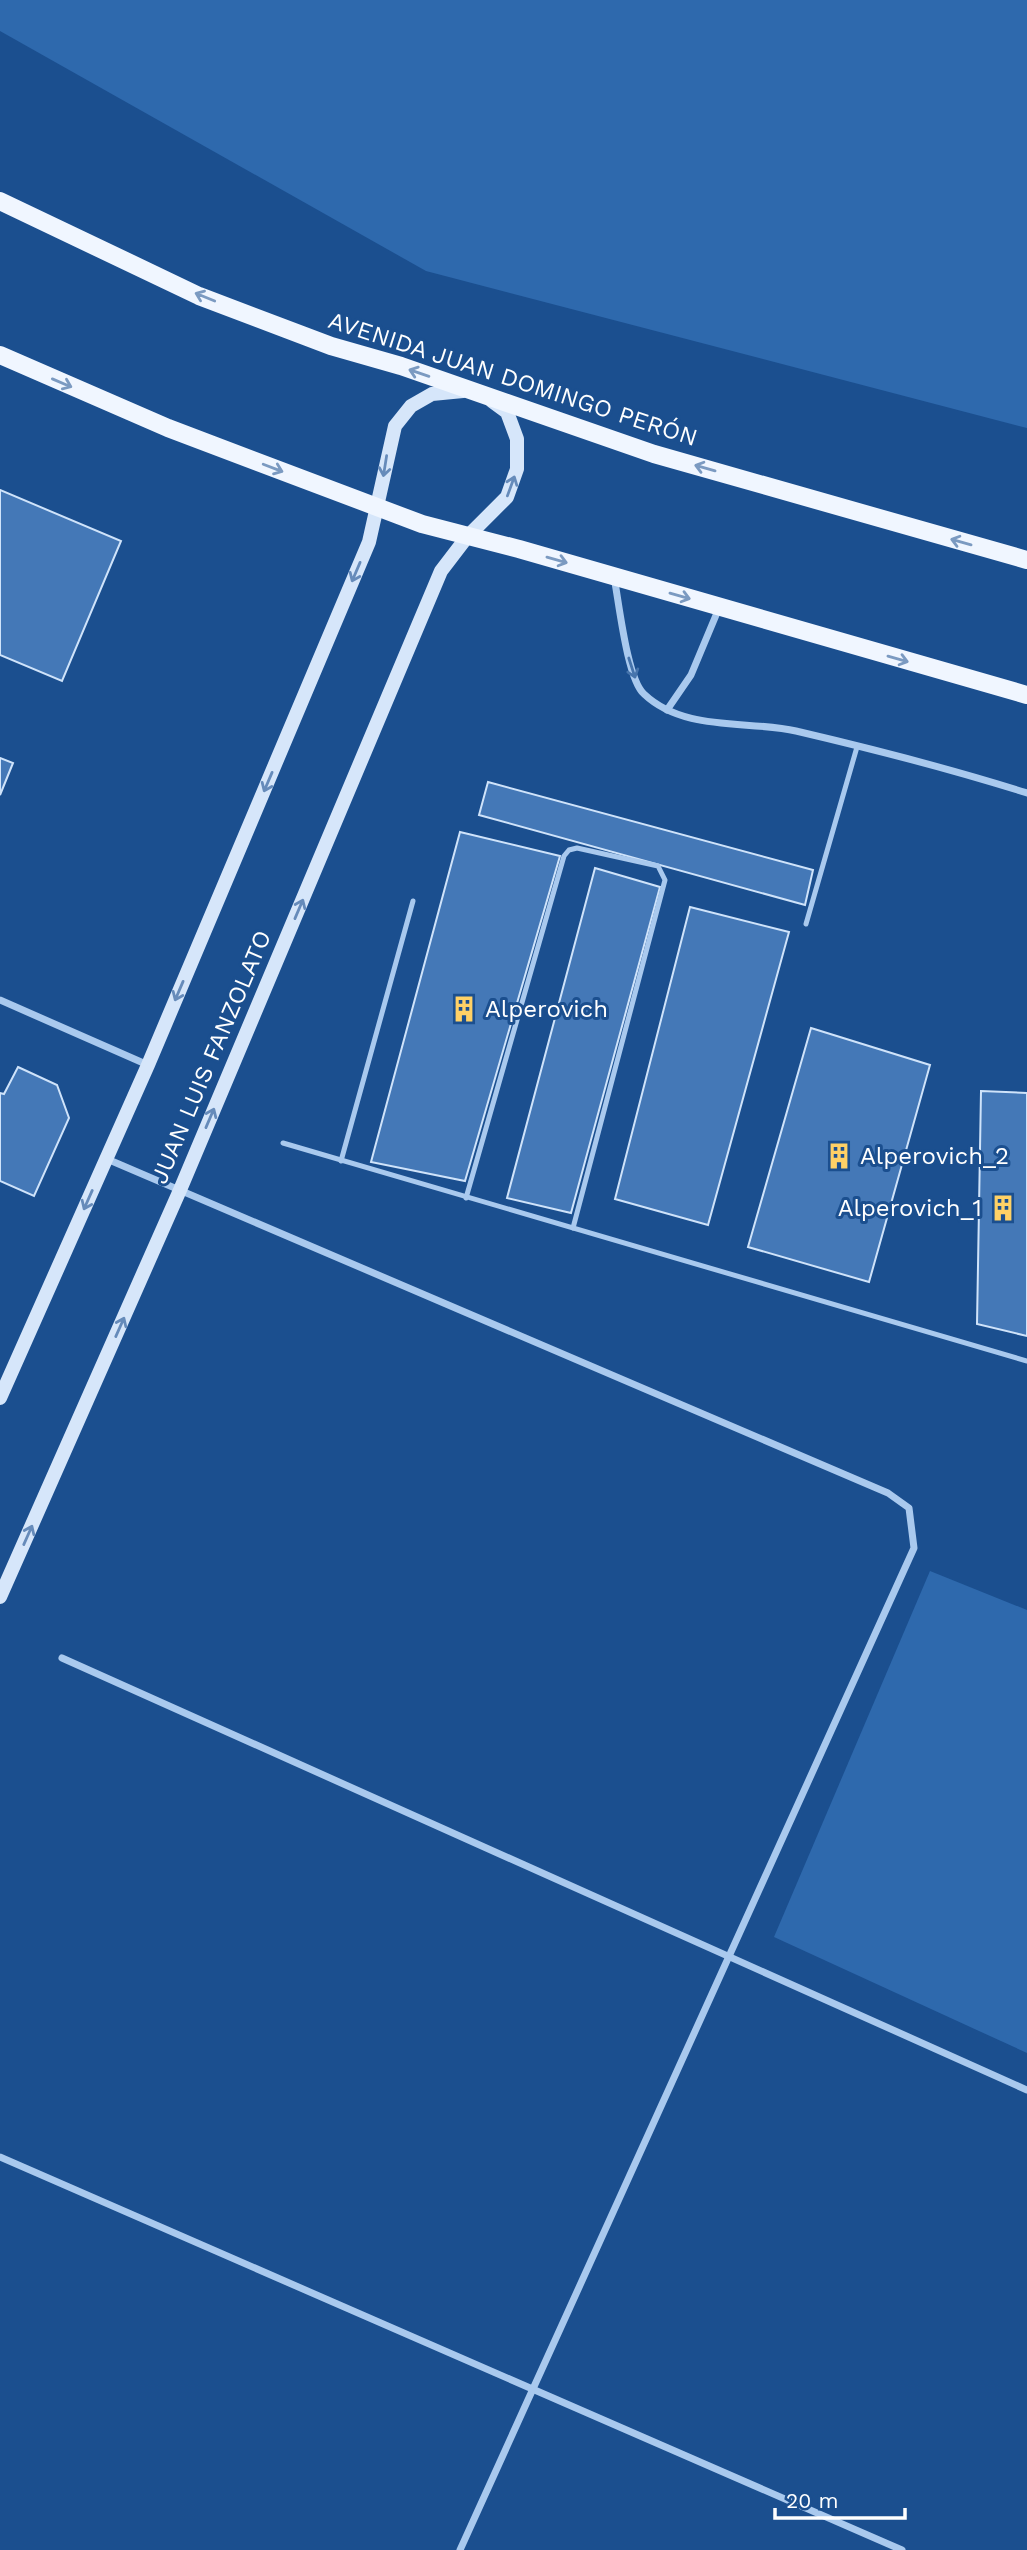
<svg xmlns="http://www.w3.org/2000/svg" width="1027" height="2550" font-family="'Work Sans',sans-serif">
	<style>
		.green { fill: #2e69ad }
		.building { fill: #4478b7; stroke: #cfe3fa; stroke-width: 2 }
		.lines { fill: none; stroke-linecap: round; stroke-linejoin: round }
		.lane { stroke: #a9c9ee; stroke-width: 5 }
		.street { stroke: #a9c9ee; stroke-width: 7 }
		.secondary { stroke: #d6e6fa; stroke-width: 14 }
		.primary { stroke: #f0f6ff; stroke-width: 18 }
		.oneway { stroke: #7b9ac1 }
		.oneway2 { stroke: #668bba }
		.oneway3 { stroke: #4674ac }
		.labels { text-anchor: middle; stroke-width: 6; stroke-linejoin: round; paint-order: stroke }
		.street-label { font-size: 24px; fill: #fff; stroke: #1b4f8f }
		.poi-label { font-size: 24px; fill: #fff; stroke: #1b4f8f; text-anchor: start }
	</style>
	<rect width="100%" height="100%" fill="#1b4f8f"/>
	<g class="green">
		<polygon points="0,0 1027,0 1027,428 426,271 0,31"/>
		<polygon points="930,1571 1027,1610 1027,2053 774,1937"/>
	</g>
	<g class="building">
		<polygon points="0,490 121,541 62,681 0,655"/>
		<polygon points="0,758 13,763 0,795"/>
		<polygon points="488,782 813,870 805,905 479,815"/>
		<polygon points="460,832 560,856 465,1181 371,1162"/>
		<polygon points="595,868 660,887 571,1213 507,1198"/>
		<polygon points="690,907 789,932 708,1225 615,1199"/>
		<polygon points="811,1028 930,1065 869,1282 748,1247"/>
		<polygon points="18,1067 57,1085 69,1118 34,1196 0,1181 0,1093 4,1094"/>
		<polygon points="981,1091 1027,1093 1027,1336 977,1324"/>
	</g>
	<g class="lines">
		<g class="lane">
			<polyline points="806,924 857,747"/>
			<polyline points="283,1143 1027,1361"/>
			<polyline points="341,1161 413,901"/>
			<polyline points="466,1198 564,856 569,850 577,848 658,866 665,880 573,1228"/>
		</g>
		<g class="street">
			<path d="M614 577C619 602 627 679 644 694 684 732 747 720 796 731 873 749 951 769 1027 793"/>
			<polyline points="667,710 691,675 719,608"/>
			<polyline points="0,1000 148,1065"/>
			<polyline points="107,1159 888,1493 909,1508 914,1548 460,2550"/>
			<polyline points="62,1658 1027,2090"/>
			<polyline points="0,2157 902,2550"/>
		</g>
		<g class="secondary">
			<polyline points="0,1398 148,1065 369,542 395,426 411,406 432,394 463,391"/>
			<polyline points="0,1597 180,1190 441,571 467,537 507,497 517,469 517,439 507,412 492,401"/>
		</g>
		<g class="primary">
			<polyline points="0,201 199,296 331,346 401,366 654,454 1027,560"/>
			<polyline points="0,355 168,428 422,524 519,549 1027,695"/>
		</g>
	</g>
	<defs><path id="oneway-shaft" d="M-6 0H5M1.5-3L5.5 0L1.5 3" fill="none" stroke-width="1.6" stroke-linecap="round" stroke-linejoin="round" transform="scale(1.75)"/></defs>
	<g class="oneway">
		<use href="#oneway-shaft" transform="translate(205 297) rotate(-158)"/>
		<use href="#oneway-shaft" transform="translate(419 373) rotate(-161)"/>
		<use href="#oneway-shaft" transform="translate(62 383) rotate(23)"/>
		<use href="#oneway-shaft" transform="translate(273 468) rotate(21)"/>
		<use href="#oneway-shaft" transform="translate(705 468) rotate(-164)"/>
		<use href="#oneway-shaft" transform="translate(961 542) rotate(-164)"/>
		<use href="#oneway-shaft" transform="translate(557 560) rotate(16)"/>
		<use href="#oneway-shaft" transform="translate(680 596) rotate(16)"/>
		<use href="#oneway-shaft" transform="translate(898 659) rotate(16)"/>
	</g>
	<g class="oneway2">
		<use href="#oneway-shaft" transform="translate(385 466) rotate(99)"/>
		<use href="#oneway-shaft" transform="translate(511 486) rotate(-70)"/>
		<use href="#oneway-shaft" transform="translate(356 572) rotate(113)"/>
		<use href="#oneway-shaft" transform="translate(268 782) rotate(113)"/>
		<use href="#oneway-shaft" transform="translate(299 909) rotate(-67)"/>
		<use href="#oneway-shaft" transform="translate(179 991) rotate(113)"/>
		<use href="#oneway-shaft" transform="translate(210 1118) rotate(-67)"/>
		<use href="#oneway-shaft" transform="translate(88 1200) rotate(114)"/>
		<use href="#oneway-shaft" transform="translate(120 1327) rotate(-66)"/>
		<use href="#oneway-shaft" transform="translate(28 1535) rotate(-66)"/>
	</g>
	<use class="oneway3" href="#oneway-shaft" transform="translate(632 668) rotate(72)"/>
	<defs>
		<g id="building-bare" transform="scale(2.1)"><path d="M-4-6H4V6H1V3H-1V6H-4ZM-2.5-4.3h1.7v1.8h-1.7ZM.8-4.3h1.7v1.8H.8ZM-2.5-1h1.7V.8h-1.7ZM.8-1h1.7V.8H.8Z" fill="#ffd166" stroke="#1b4f8f" stroke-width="2.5" paint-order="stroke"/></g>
	</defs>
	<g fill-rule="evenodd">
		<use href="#building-bare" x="464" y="1009"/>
		<use href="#building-bare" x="839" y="1156"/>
		<use href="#building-bare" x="1003" y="1208"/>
	</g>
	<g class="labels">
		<g class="street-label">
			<text transform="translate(513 379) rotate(18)" y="8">AVENIDA JUAN DOMINGO PERÓN</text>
			<text transform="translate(211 1057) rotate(-67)" y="8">JUAN LUIS FANZOLATO</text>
		</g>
		<g class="poi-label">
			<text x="485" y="1017">Alperovich</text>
			<text x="860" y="1164">Alperovich_2</text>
			<text x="982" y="1216" text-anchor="end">Alperovich_1</text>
		</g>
	</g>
	<path d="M775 2508v10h130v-10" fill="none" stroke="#ffffff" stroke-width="3.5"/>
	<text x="786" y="2508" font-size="21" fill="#ffffff" stroke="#1b4f8f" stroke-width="5" paint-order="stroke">20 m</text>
</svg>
